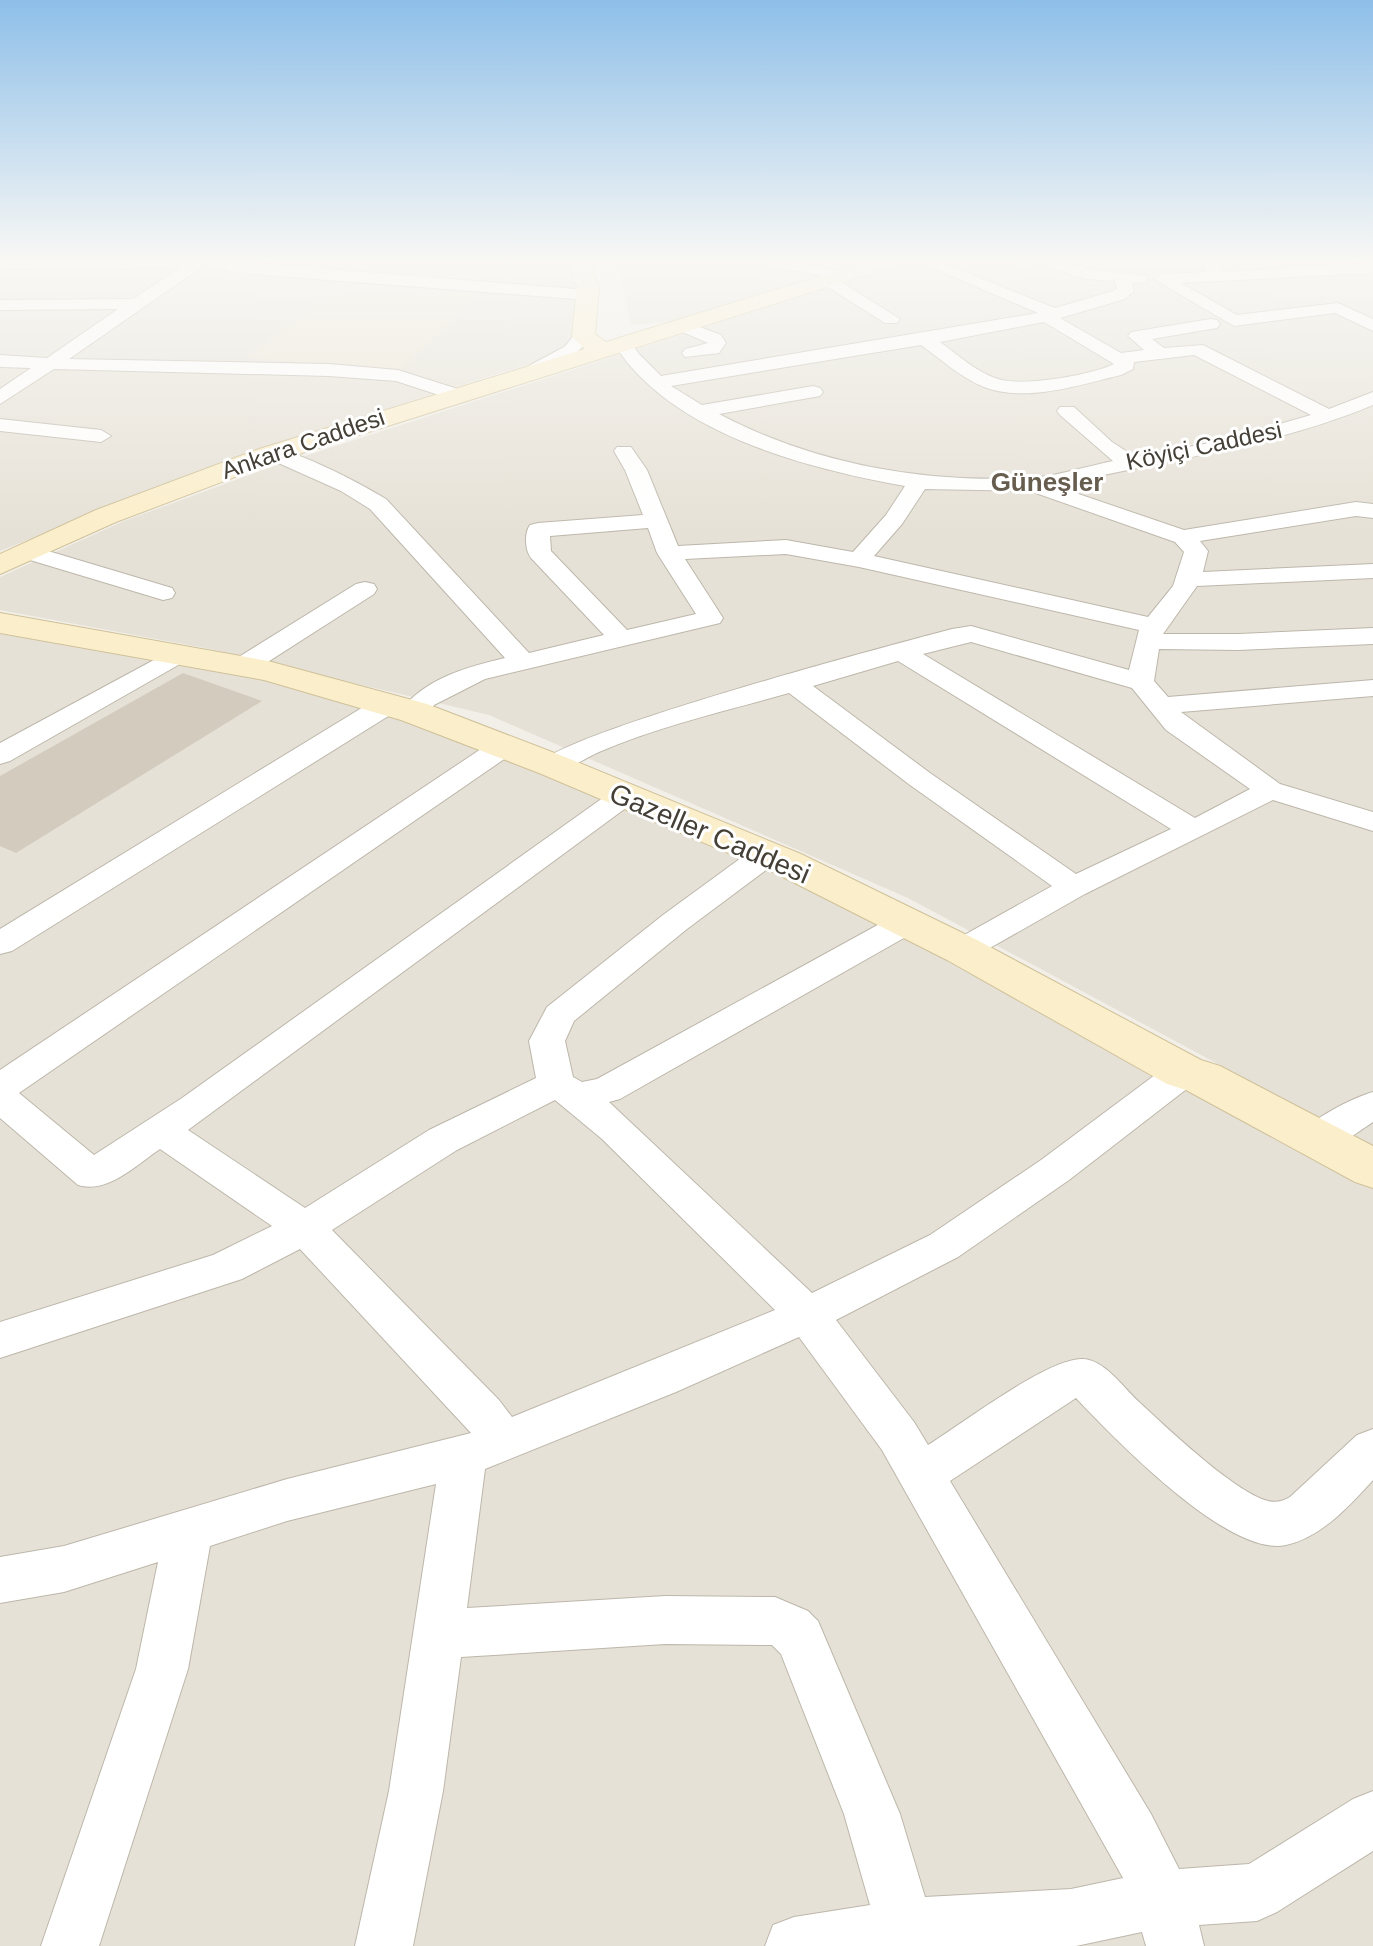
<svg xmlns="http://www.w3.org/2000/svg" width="1373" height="1946" font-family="Helvetica,sans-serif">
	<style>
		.residential { fill: #e6e1d6 }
		.education { fill: #ebe4d3 }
		.building { fill: #d3cbbe }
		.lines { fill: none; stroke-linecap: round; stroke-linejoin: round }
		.street-casing { stroke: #bdb7ab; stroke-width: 2 }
		.secondary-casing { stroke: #cfc19a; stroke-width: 2 }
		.street { fill: #fff; fill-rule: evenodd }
		.secondary { fill: #fbeeca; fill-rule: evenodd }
		.labels { text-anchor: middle; stroke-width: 6; stroke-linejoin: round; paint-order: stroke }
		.far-street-label { font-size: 24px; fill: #454037; stroke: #fff }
		.far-quarter-label { font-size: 26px; font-weight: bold; fill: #675d4f; stroke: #fff }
		.street-label { font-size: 28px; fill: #454037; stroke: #fff }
	</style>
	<rect width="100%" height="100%" fill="#f2efe8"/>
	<g class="residential">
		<polygon points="0,261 573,261 596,343 265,447 0,551"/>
		<polygon points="617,261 866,261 674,321 631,325"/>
		<polygon points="909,261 1373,261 1373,1147 908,898 489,715 210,649 0,610 0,577 124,521 274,466"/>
		<polygon points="0,634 160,655 372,700 829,884 1373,1169 1373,1946 0,1946"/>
	</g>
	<polygon class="education" points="347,281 483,291 401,369 248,358"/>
	<polygon class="building" points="183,673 262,701 16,853 0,846 0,776"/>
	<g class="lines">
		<g class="street-casing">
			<g id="street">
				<polygon points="0,261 228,261 588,290 596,295 588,300 276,276 232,272 206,264 69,359 329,364 398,370 464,391 467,395 457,401 396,381 329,376 54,369 0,404 0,389 31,368 0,367 0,355 47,358 118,309 0,310 0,300 133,299 181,267 0,269"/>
				<polygon points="761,261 792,261 850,273 850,279 838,280 900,319 897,323 885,323 823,284 821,281 825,277 763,264"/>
				<path d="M916 261H937L1055 308 1113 291 1117 289 1115 281 1086 279 1038 264 1036 261H1060L1088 269 1147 276V282L1132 283 1134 291 1125 299 1060 318 1121 353 1144 350 1128 336 1131 332 1211 319 1217 320 1220 324 1217 328 1152 339 1164 348 1203 345 1329 409 1373 392V405C1270 448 1162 460 1055 486L1184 530 1356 502 1373 504V518L1356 516 1200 541 1208 551 1203 572 1373 564V578L1197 586 1163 634H1239L1373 628V644L1239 650 1159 649 1154 681 1168 697 1373 680V696L1181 712 1280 784 1373 812V831L1273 800 1085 894 974 957 962 961 950 957 945 950 950 943 1052 886 910 785 789 693C726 711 659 726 599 752 580 760 563 776 542 771L538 765C560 733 895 644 952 629L971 626 1129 670 1139 630 859 567 786 554 685 559 723 618 720 623 485 679 434 705 424 718 414 720 404 718 400 712C423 679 467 667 505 658L370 509 341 491 265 457 262 453 265 449C286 443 365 486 386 499L529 653 604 635 531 558C525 550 524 533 530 525L538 523 643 515 625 470 614 451 617 447H631L647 470 678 546 786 540 853 552 886 515 905 486C806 468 671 434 614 344L617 340H629L639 354 661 376 1038 313ZM1044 322 1114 364C1092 375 1022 387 998 379 976 372 958 355 940 342ZM921 345C941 359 961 378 984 387 1026 403 1079 385 1121 375L1133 369 1134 362 1194 355 1311 415 1220 441 1135 457 1112 442 1074 407H1060L1057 411 1060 415 1113 461C1086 466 1056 477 1029 478 922 483 814 464 719 414L820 396 823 392 820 388 813 386 702 405 671 386ZM925 489 1030 491 1175 542 1184 552 1173 586 1148 617 874 556 902 524ZM648 528 657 553 696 614 627 630 551 551 550 536ZM971 642 1132 688 1166 730 1250 789 1195 818 923 654ZM898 661 1171 829 1076 874 930 773 813 686Z"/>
				<polygon points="1202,261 1218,261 1222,272 1373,263 1373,273 1181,283 1237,315 1338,303 1373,319 1373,331 1335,313 1234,326 1154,279 1162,274 1206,272"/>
				<polygon points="684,321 721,335 726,343 719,353 685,357 682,353 685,349 708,343 678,330 675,326 678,322"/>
				<path d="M583 331 592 336C580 352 546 381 525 376L523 372 525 368 564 347 577 332Z"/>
				<polygon points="0,419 101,430 111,436 101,442 0,431"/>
				<polygon points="28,545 172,588 175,593 172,598 163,600 20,557 16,552 20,547"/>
				<polygon points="365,582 374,584 377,589 374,594 252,672 234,672 230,666 234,660 356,584"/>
				<polygon points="178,647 187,650 191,655 187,660 10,761 0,764 0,743"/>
				<polygon points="388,696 398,698 402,704 398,710 12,951 0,954 0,929 378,698"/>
				<path d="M503 739 513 741 517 747 513 753 19 1093 94 1155 182 1098 614 790 624 787 634 790 639 796 634 802 188 1130 305 1208 429 1130 536 1078 529 1041 547 1007 663 915 756 847 767 845 778 847 782 854 778 861 687 929 574 1021 565 1041 573 1077 582 1082 597 1079 894 916 906 913 918 916 922 923 918 930 620 1099 609 1102 812 1293 930 1235 1041 1160 1171 1063 1184 1059 1197 1063 1202 1072 1197 1081 1069 1180 958 1257 836 1320 914 1422 928 1445C962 1424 1045 1360 1081 1359 1103 1358 1122 1386 1138 1401 1165 1426 1234 1492 1268 1501 1277 1503 1283 1501 1290 1497L1357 1435 1373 1429V1480C1349 1506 1322 1537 1286 1545 1229 1558 1113 1437 1076 1398L950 1481 1151 1814 1179 1869 1249 1864 1353 1799 1373 1791V1851L1277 1912 1257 1921 1199 1925 1204 1946H1146L1142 1932 1076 1946H765L773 1925 794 1917 870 1905 844 1814 781 1654 772 1645 665 1644 461 1657 443 1791 413 1946H355L389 1791 436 1484 287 1521 210 1546 188 1669 99 1946H41L136 1669 158 1562 64 1592 0 1603V1557L64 1546 287 1479 471 1433 300 1249 242 1279 0 1358V1322L213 1255 272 1226 160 1149C136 1165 108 1194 78 1185L0 1118V1070L493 741ZM555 1100 602 1139 775 1310 512 1417 499 1400 332 1230 457 1150ZM799 1337 882 1450 1123 1878 1071 1889 925 1897 900 1814 818 1621 808 1611 775 1597 665 1596 467 1608 485 1469 676 1392Z"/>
				<path d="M1373 1092V1122C1351 1136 1329 1157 1302 1149L1297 1139C1308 1120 1352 1098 1373 1092Z"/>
			</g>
		</g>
		<g class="secondary-casing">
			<g id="secondary">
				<polygon points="569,261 589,261 599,288 595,334 606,342 869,261 900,261 897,265 277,461 116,522 0,574 0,554 96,510 259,449 585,349 572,336 577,288"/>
				<polygon points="0,613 268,661 427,704 565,757 801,854 977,940 1201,1060 1220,1066 1373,1146 1373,1188 1355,1182 1186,1090 1167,1084 947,960 773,872 539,773 401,720 264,680 0,633"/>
			</g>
		</g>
		<use href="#street" class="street"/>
		<use href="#secondary" class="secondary"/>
	</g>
	<linearGradient id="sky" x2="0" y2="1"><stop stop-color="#8ebfe9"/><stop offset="0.49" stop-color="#f9f8f5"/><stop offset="1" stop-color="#f9f8f5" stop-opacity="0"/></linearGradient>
	<rect width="1373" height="533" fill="url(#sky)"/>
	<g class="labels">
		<g class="far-street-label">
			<text transform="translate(303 444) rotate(-19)" y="8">Ankara Caddesi</text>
			<text transform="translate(1204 446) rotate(-12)" y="8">Köyiçi Caddesi</text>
		</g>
		<g class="far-quarter-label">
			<text x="1047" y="491">Güneşler</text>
		</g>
		<g class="street-label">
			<text transform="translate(710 833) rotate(23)" y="10">Gazeller Caddesi</text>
		</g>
	</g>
</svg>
